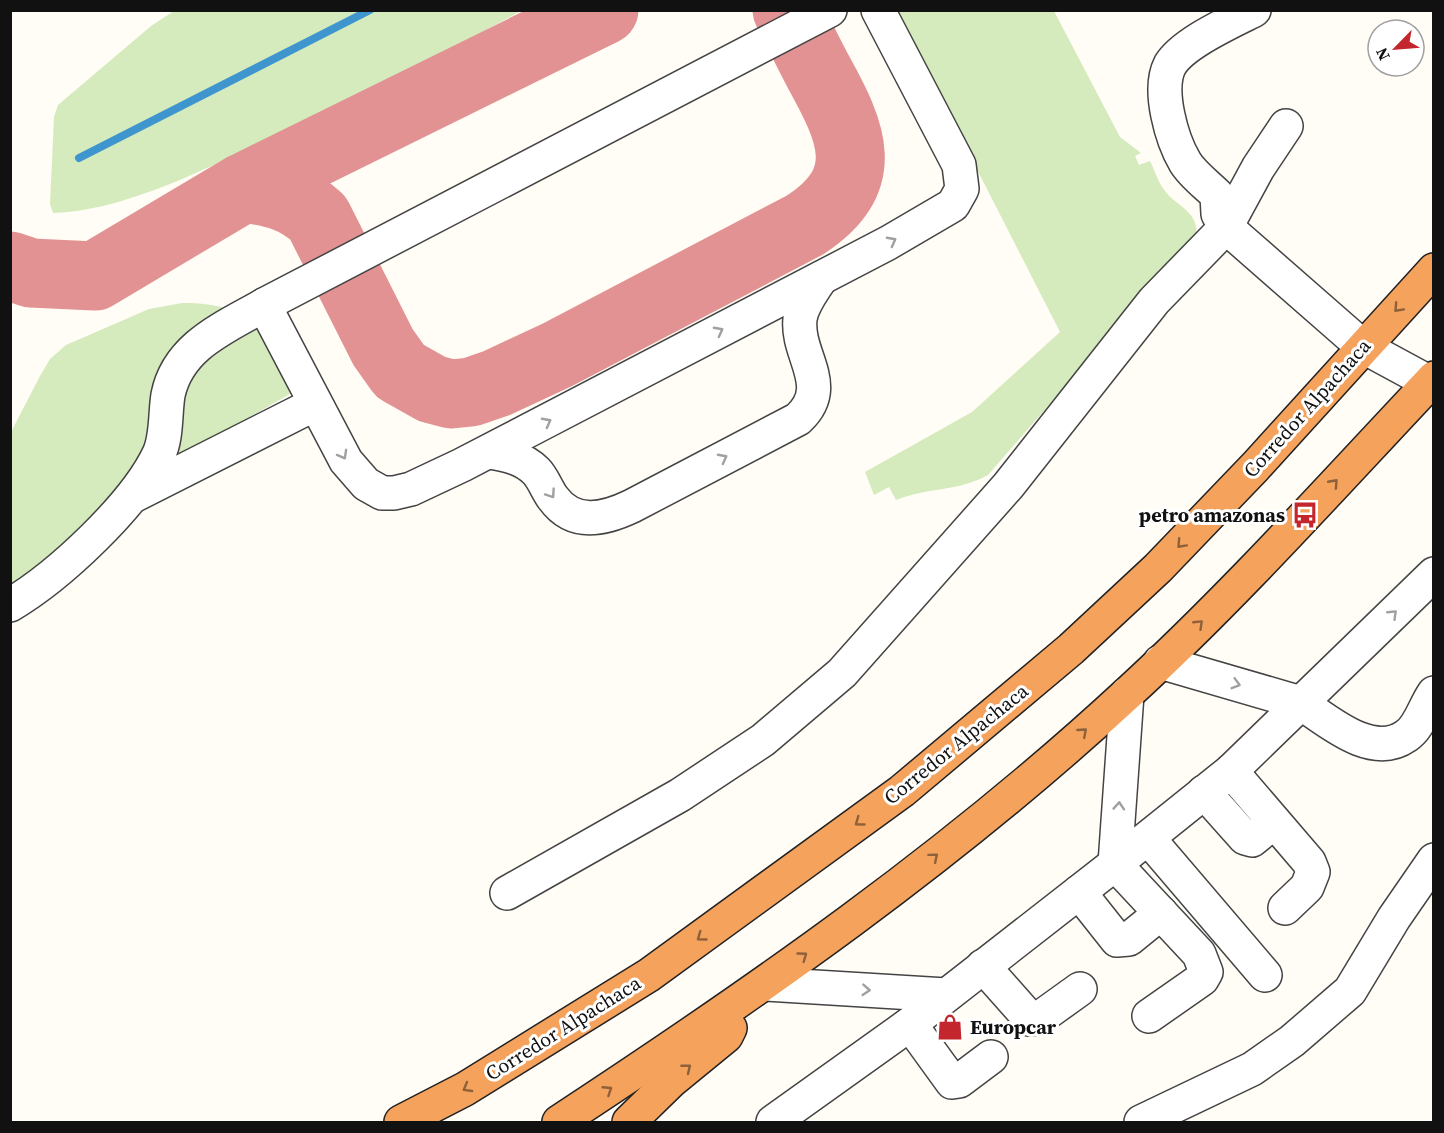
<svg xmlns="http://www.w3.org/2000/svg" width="1444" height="1133" font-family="'Source Serif 4',serif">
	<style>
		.green { fill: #d5ebbd }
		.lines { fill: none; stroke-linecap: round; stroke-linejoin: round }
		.stream { stroke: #3f96cf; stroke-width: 8 }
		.taxiway { stroke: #e29292; stroke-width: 69 }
		.minor-casing { stroke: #444; stroke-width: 36 }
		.highway-casing { stroke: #222; stroke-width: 36 }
		.minor { stroke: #fff; stroke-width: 33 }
		.highway { stroke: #f5a25d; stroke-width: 33 }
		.oneway { stroke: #a0a0a0 }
		.oneway2 { stroke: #8e613b }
		.labels { text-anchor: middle; stroke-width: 6; stroke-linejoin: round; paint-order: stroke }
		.street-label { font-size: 20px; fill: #111; stroke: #fff }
		.poi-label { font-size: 20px; font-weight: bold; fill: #111; stroke: #fff; text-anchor: end }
	</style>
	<rect width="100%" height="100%" fill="#fffdf5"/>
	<g class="green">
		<path d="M174 11V10L521 11C451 50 379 84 306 120 234 155 133 211 53 213L50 204 54 117 58 105 151 26Z"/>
		<path d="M896 11H1054L1120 137 1141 153 1135 156 1139 165 1150 161C1155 171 1158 182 1165 191 1176 206 1200 212 1196 236L988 475C957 492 929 487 896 500L889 487 874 495 865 472 972 412 1060 332Z"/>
		<path d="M182 303C255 303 265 333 295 391L131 485 11 589V432L40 376 50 359 66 345 149 309Z"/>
	</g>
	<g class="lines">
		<polyline class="stream" points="79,158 370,10"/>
		<g class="taxiway">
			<path d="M243 188C274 192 295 197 318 218L383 347 400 371 432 389 451 394 471 392 497 383 557 355 805 225C874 180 852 133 819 73 808 53 798 31 787 10"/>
			<polyline points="10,266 31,273 95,276 243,188 604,10"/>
		</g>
		<g class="minor-casing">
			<g id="minor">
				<path d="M1254 10C1231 22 1183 43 1170 65 1157 90 1172 140 1185 162 1192 174 1207 185 1217 195L1218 214 1226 227 1362 346 1434 385"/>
				<polyline points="264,305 346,461 366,484 382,493 394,493 411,489 462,465 888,243 953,205 962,189 959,165 878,10"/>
				<path d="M490 452C507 455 523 458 536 471 543 478 547 490 553 498 574 527 605 519 632 506L798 419C834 386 796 356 800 319 802 304 813 291 821 278"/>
				<polyline points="135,495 315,404"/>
				<path d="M10 605C59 576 135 505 159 454 167 437 165 413 168 395 178 346 224 328 264 305L830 10"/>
				<polyline points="1160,662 1301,703 1434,574"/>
				<polyline points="1127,694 1115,864 1199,954 1206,972 1202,979 1149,1016"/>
				<polyline points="1231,771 1309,862 1313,872 1307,887 1285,908"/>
				<polyline points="1204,792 1245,838 1252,840 1274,822"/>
				<polyline points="1148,838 1265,975"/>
				<polyline points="1079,892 1117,940 1129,939 1161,913"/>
				<polyline points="507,893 680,795 763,740 842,673 1008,486 1154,301 1226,227 1258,168 1286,126"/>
				<polyline points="983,966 1030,1019 1041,1017 1080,989"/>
				<polyline points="766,984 946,995"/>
				<polyline points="910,1024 952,1082 959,1081 991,1057"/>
				<path d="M773 1122 910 1024 1115 864 1231 771 1301 703C1328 721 1372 760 1406 736 1420 727 1424 707 1434 693"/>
				<polyline points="1141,1122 1252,1069 1292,1041 1350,991 1394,918 1434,860"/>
			</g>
		</g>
		<g class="highway-casing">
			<g id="highway">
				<polyline points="401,1122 465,1089 649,975 902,791 1071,649 1158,568 1255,467 1434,270"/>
				<path d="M559 1122C757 992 952 856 1127 694 1235 595 1333 485 1434 378"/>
				<polyline points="629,1122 671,1081 726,1036 730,1028"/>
			</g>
		</g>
		<use href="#minor" class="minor"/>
		<use href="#highway" class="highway"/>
	</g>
	<defs><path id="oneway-chevron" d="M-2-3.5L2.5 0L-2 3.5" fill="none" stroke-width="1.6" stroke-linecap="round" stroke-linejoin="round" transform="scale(1.5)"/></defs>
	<g class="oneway">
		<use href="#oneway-chevron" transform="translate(892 241) rotate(-28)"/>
		<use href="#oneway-chevron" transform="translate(719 331) rotate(-28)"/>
		<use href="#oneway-chevron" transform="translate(547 422) rotate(-28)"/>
		<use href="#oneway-chevron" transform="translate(343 455) rotate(61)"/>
		<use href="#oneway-chevron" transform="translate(723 458) rotate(-28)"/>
		<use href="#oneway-chevron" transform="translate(551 494) rotate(56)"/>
		<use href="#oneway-chevron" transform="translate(1393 614) rotate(-44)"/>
		<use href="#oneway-chevron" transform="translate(1236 684) rotate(16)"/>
		<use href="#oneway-chevron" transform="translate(1119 806) rotate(-86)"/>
		<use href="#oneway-chevron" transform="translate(866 990) rotate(4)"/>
	</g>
	<g class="oneway2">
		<use href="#oneway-chevron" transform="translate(1398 308) rotate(133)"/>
		<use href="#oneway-chevron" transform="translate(1334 483) rotate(-48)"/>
		<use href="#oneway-chevron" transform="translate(1181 544) rotate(133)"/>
		<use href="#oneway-chevron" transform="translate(1199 624) rotate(-44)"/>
		<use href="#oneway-chevron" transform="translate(1083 732) rotate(-41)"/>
		<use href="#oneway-chevron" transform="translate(859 822) rotate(144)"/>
		<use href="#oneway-chevron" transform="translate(934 857) rotate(-40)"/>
		<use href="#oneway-chevron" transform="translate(701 937) rotate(144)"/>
		<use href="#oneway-chevron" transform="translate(803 956) rotate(-36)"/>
		<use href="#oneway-chevron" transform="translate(687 1068) rotate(-39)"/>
		<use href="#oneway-chevron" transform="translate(467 1088) rotate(150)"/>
		<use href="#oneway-chevron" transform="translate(608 1090) rotate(-33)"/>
	</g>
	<defs>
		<g id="bus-bare" transform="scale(2.07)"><path d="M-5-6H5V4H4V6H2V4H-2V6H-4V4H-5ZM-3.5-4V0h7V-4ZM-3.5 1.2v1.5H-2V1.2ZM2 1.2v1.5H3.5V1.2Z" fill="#c4262e" stroke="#fff" stroke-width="2.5" paint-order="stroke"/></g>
		<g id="shop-bare" transform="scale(2.07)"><path d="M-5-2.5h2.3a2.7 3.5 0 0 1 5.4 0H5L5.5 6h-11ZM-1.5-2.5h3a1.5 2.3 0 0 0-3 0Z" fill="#c4262e" stroke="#fff" stroke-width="2.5" paint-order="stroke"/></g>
	</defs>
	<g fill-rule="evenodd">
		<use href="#bus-bare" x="1305" y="515"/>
		<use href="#shop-bare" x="950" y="1027"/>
	</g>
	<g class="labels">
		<g class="street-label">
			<text transform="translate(1307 408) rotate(-48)" y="7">Corredor Alpachaca</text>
			<text transform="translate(956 744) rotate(-39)" y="7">Corredor Alpachaca</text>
			<text transform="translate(563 1028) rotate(-32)" y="7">Corredor Alpachaca</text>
		</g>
		<g class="poi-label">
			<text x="1285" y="522">petro amazonas</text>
			<text x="970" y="1034" text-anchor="start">Europcar</text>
		</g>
	</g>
	<rect width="1444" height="1133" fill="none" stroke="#111111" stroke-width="24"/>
	<g transform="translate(1396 48) rotate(245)"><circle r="28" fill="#ffffff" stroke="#a0a0a0" stroke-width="1.5"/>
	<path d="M0-4.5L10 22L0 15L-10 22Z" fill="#c4262e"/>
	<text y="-9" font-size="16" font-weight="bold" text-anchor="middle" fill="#111111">N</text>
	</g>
</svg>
